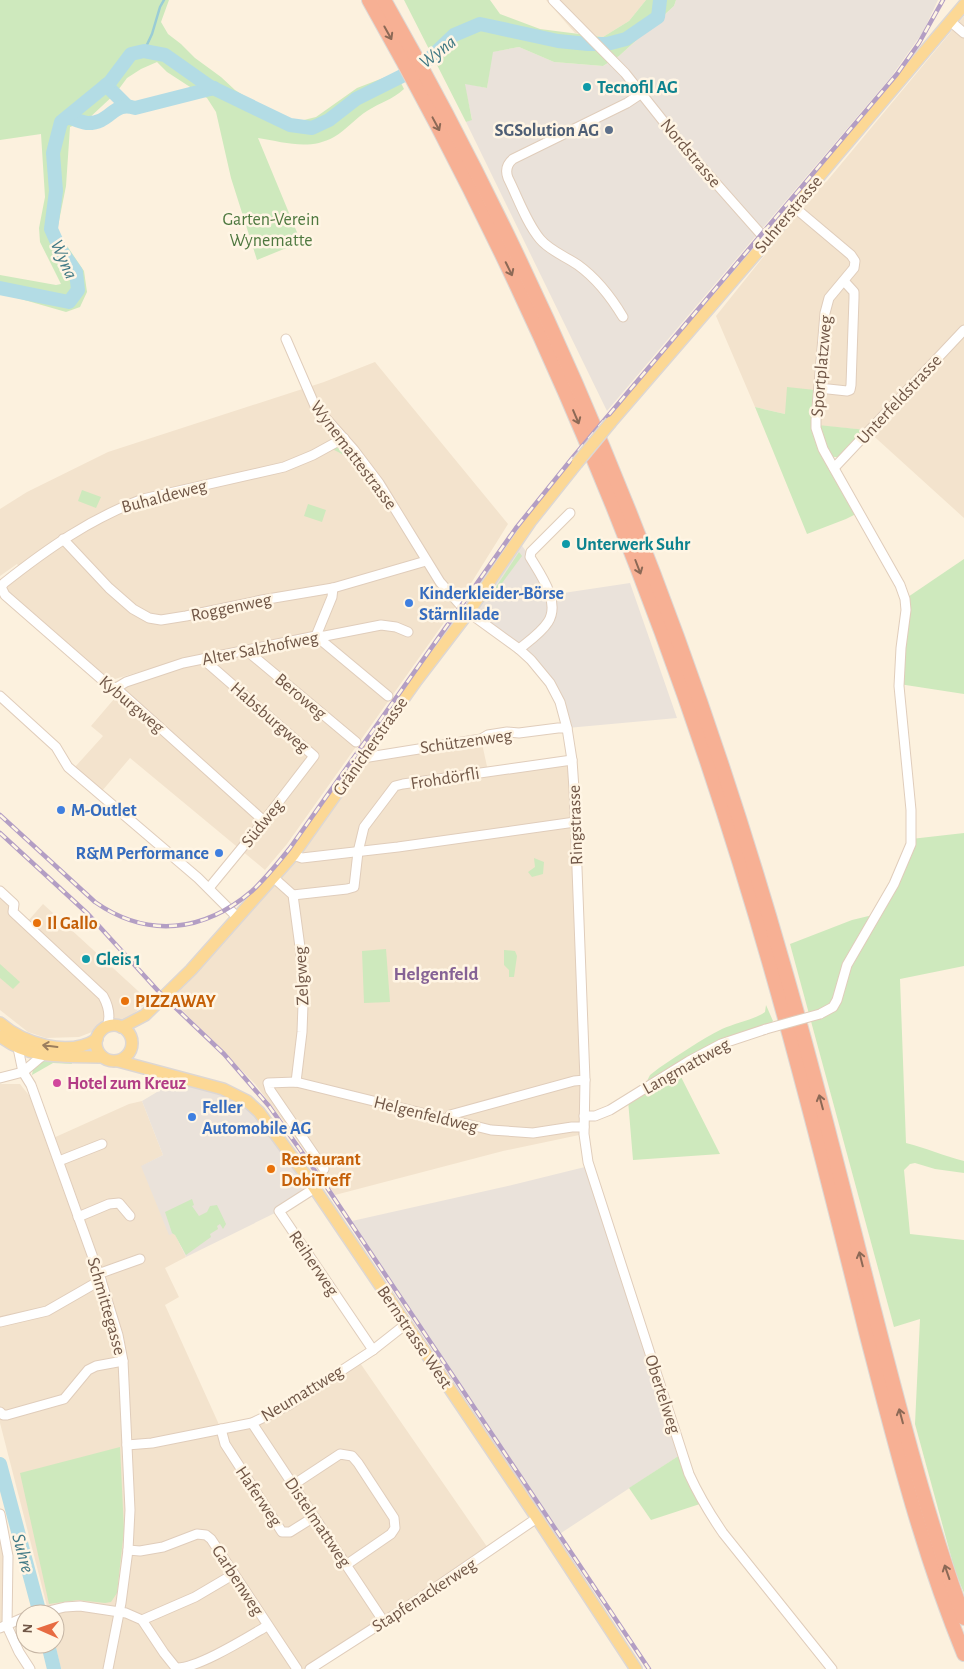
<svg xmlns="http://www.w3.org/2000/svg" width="964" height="1669" font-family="'Alegreya Sans',sans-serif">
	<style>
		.residential { fill: #f3e3cd }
		.industrial { fill: #eae2da }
		.green { fill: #cee9bd }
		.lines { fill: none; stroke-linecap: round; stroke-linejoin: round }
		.stream { stroke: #9accd6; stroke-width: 2.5 }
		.river { stroke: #b3dce5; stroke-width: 14 }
		.minor-casing { stroke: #e0cdbb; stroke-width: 11 }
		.major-casing { stroke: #ddd7d3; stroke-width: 14 }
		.highway-casing { stroke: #ddd7d3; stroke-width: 16 }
		.minor { stroke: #fff; stroke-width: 9 }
		.major { stroke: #fcd895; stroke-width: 11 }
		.highway { stroke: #f7b094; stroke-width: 14 }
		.rail-casing { stroke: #b39ec4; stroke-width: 4.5 }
		.rail { stroke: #fff5e4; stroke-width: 2.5; stroke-dasharray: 8; stroke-linecap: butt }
		.minor-bridge-casing { stroke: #e0cdbb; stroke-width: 11; stroke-linecap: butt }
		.major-bridge-casing { stroke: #ddd7d3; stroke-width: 14; stroke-linecap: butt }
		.minor-bridge { stroke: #fff; stroke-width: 9 }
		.major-bridge { stroke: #fcd895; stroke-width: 11 }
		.oneway { stroke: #8c6956 }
		.oneway2 { stroke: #9b7e5e }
		.culture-dot { fill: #0f9aa8; stroke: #fff5e4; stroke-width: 2 }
		.service-dot { fill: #5c6f8a; stroke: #fff5e4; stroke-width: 2 }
		.shop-dot { fill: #3f7fe0; stroke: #fff5e4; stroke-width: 2 }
		.food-dot { fill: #e8710a; stroke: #fff5e4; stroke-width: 2 }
		.hotel-dot { fill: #d1479c; stroke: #fff5e4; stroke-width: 2 }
		.labels { text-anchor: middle; stroke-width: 5; stroke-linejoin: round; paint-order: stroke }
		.culture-label { font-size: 18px; font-weight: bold; fill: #0d838f; stroke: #fff5e4; text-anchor: start }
		.service-label { font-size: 18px; font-weight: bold; fill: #4e5e75; stroke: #fff5e4; text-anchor: end }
		.street-label { font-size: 18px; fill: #715747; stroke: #fff5e4 }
		.park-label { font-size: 18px; fill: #4e783f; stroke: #fff5e4 }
		.shop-label { font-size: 18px; font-weight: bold; fill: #366cbe; stroke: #fff5e4; text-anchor: start }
		.food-label { font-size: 18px; font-weight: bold; fill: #c56008; stroke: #fff5e4; text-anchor: start }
		.hotel-label { font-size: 18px; font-weight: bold; fill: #b23c85; stroke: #fff5e4; text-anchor: start }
		.water-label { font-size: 19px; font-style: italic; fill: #417985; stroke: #fff5e4 }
		.neighbourhood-label { font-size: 19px; font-weight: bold; fill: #856295; stroke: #fff5e4 }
	</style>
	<rect width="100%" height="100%" fill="#fcf1de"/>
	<g class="residential">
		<polygon points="546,0 646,0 629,21 603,37 575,33"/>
		<polygon points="964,16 964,518 867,430 813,425 785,414 755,407 716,316 817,190 827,181"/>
		<polygon points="375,362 508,524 465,593 287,844 265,870 130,758 102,791 75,767 103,736 91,726 114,699 119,699 135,713 139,709 120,689 173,662 115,679 105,677 10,595 6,591 9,583 23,572 17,564 0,576 0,509 27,492 108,452 324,382"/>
		<polygon points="481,739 488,771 572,760 584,1134 503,1151 335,1195 288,1127 255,1084 171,999 277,874 364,755"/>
		<polygon points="0,897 28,921 43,904 149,1001 128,1018 79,1037 46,1038 28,1032 0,1010"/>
		<polygon points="0,1084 20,1084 39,1108 51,1139 129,1104 142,1101 163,1155 142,1166 186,1257 165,1268 179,1297 165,1305 221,1429 252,1423 358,1360 490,1551 310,1669 61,1669 55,1643 55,1614 49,1614 0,1423"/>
		<polygon points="0,1519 8,1556 7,1626 0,1628"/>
	</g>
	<g class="industrial">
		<polygon points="676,0 938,0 923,32 891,77 607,411 466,122 472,119 464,83 487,88 492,52 519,47 554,62 603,66 619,56 674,6"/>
		<polygon points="518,540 530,557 550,595 630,583 677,718 567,728 543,673 468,613"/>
		<polygon points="188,1079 247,1101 315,1188 279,1211 186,1257 175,1233 169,1235 141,1166 163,1155 142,1101 167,1086"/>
		<polygon points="589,1166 683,1453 558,1535 352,1221 512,1185"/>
	</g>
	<g class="green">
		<path d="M0 0H169L161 22 168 34 181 44 195 58 221 77 235 90 276 116 296 122 316 117 357 88 396 73 404 89C392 100 381 102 367 111 356 118 346 130 334 137 309 151 284 142 258 138L301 242 257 260 231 178 216 112 207 98 167 72 157 62 141 69 127 78 116 93 87 120 70 127 66 186 57 231 84 271 87 292 80 307 66 312 0 293V275L56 285 61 284 40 242 39 228 45 197 41 134 0 140Z"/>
		<polygon points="404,0 490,0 500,14 540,29 603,37 629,21 646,0 676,0 674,6 619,56 603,66 554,62 519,47 493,52 487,88 465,84 472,120 466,122"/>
		<polygon points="787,387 815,390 813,425 860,512 846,519 807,534 755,407 785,414"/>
		<polygon points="818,425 867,430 840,457 833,457 828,453"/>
		<path d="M336 446 344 447 349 451 384 497 383 499C367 477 360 462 334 450L333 448Z"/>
		<polygon points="82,490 101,497 96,508 78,501"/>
		<polygon points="308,504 326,510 322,522 304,516"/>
		<polygon points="519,552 522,556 489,601 490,596"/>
		<polygon points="964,559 964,694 899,684 905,599"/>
		<path d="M964 833V966L900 979 906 1143C926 1148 944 1156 964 1161V1173L935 1169 915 1163 910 1164 904 1170 910 1234 964 1240V1593L955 1571 915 1424 920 1319 894 1327 790 944 852 920 877 914 911 839Z"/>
		<polygon points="534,858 544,862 543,874 532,877 528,872 535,867"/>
		<polygon points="386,949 390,1002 364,1003 362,951"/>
		<polygon points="504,950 515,951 517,956 514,977 509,977 509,970 504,965"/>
		<polygon points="0,964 20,982 13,989 0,978"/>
		<path d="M766 1005 773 1021 766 1029 741 1036 677 1069 720 1154 633 1160 628 1100 646 1083 650 1075 659 1068C680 1054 700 1040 722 1029 735 1023 754 1020 765 1012Z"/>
		<polygon points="43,1060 71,1061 72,1064 53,1063 32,1075 33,1069"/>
		<polygon points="192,1199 194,1205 192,1206 199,1216 207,1212 210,1206 217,1205 226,1224 223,1229 220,1224 217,1226 218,1229 210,1234 211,1237 186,1255 175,1235 172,1233 165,1212"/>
		<polygon points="120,1447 124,1530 117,1593 111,1602 105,1603 78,1600 49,1604 20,1473"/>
		<polygon points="683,1453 703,1503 651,1520 629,1488"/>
	</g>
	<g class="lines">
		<polyline class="stream" points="144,51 152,34 160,7 164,0"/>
		<g class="river">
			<polyline points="106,85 126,105"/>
			<path d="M68 117C74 119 81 122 87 123 111 124 113 100 135 108L214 88"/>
			<polyline points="0,288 69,302 78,290 76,272 60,249 51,229 56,191 53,153 61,122 110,82 131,54 144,51 165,55 209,86 290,125 312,128 329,120 356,99 412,71 429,59 454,35 480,24 558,41 588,44 607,44 626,39 658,17 660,0"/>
			<polyline points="0,1464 40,1614"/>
			<polyline points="48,1644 54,1669"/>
		</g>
		<g class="minor-casing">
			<g id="minor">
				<polyline points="553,0 625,73 683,146 767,241"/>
				<polyline points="950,21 964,33"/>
				<polyline points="794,207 851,255 855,261 854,268 829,298 825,313 816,420 816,428 823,449 900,585 905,599 906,610 901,648 899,686 911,810 911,844 894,884 847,965 837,1000 833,1007 820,1014"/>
				<path d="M623 317C611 297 596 278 578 265 565 256 550 251 540 239 526 222 518 198 508 178 505 170 507 164 513 159L627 103 642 93"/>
				<path d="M286 339 315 406 354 450 379 483 440 582 464 609 519 649 531 660 550 683 560 702 567 728 572 760 574 789 585 1080 584 1134 588 1162 689 1474C699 1496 710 1514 723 1533L832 1669"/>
				<polyline points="819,388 847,391 850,390 851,385 854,298 854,292 844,281"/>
				<polyline points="834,468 964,330"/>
				<polyline points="63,539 109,588 133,609 149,618 161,620 186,616 262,600 333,588 426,561"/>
				<polyline points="316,636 388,696"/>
				<polyline points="316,636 332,597 333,588"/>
				<path d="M519 649C529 641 541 633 548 622 561 602 540 574 530 557L531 552 570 513"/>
				<polyline points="246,650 356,742"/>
				<polyline points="203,659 314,756 264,821 209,888"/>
				<polyline points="116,688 126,682 183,663 316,636 325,636 381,625 396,627 408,632"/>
				<polyline points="0,696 56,747 68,767 198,878 237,917"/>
				<polyline points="364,755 369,757 481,739 488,735 507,732 519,733 558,728 567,728"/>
				<path d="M264 821 116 688 107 684 5 595 1 587 4 583C47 549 91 518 143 499L284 467 313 455 344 438"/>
				<polyline points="293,855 302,858 398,847 575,822"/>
				<polyline points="274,878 293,895 304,977 302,1032 296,1082"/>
				<path d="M0 891 14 904 13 912 103 996C108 1005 111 1016 107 1027"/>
				<polyline points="293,895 347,889 354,887 358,852 364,827 395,786 403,784 572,760"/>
				<polyline points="18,1048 23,1072 31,1085 101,1280 118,1335 123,1361 130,1510 128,1550 121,1603 108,1669"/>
				<polyline points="0,1078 23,1072 42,1056"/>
				<polyline points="584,1116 595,1116 610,1110 689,1061 721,1044 766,1029"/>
				<polyline points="448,1120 450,1115 574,1081 585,1080"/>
				<polyline points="59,1161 102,1144"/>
				<polyline points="324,1169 270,1090 268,1083 296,1082 491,1130 533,1133 572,1127 584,1127"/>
				<polyline points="315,1188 279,1211 373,1350"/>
				<polyline points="78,1217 109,1204 119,1203 130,1216"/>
				<polyline points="98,1274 140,1259"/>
				<polyline points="0,1322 47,1311 101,1280"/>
				<polyline points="0,1412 3,1415 7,1415 64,1399 88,1370 96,1366 123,1361"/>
				<polyline points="252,1423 384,1622"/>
				<polyline points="221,1429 225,1444 282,1532 290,1532 314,1517"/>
				<polyline points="127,1445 152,1443 252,1423 289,1405 373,1350 406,1324"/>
				<polyline points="293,1485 340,1454 352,1456 358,1463 394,1518 395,1528 391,1534 346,1565"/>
				<polyline points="0,1514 8,1556 7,1626 19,1652 30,1669"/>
				<polyline points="128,1550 140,1551 163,1547 197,1534 206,1535 211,1539 297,1669"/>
				<path d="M36 1614 65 1607 80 1606 126 1613 142 1620 164 1653 176 1668C197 1669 248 1637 267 1626"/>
				<polyline points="142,1620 195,1597 234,1574"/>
				<polyline points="0,1628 25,1617"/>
				<polyline points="310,1669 416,1601 537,1518"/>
			</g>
		</g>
		<g class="major-casing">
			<g id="major">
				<polyline points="611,422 767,241 816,180 964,5"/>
				<path d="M0 1023C23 1043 68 1058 97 1039"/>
				<circle cx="114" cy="1043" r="18"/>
				<polyline points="121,1027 126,1025 145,1015 191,970 293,855 416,681 468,613 530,522 577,463"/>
				<path d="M0 1036C29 1060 66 1056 102 1057"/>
				<polyline points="118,1061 223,1089 247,1101 259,1112 307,1177 537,1518 636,1669"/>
			</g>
		</g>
		<g class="highway-casing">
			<g id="highway">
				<path d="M369 0C543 307 676 633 772 972 806 1091 836 1211 866 1332 894 1440 921 1549 964 1654"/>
				<path d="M384 0C557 304 688 630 784 967 817 1081 845 1196 874 1310 901 1414 927 1518 964 1618"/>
			</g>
		</g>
		<use href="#minor" class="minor"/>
		<use href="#major" class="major"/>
		<use href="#highway" class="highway"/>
		<g class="rail-casing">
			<g id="rail">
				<path d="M0 815 95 902C148 939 204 932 252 891 266 878 278 863 290 848L516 528 574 456 897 74 919 43 943 0"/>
				<polyline points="0,833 88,914 160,993 224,1054 269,1106 328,1189 649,1669"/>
			</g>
		</g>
		<use href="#rail" class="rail"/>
		<g class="minor-bridge-casing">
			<polyline id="minor-bridge" points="766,1029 820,1014"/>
		</g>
		<g class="major-bridge-casing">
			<polyline id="major-bridge" points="577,463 611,422"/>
		</g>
		<use href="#minor-bridge" class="minor-bridge"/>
		<use href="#major-bridge" class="major-bridge"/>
	</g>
	<defs><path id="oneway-shaft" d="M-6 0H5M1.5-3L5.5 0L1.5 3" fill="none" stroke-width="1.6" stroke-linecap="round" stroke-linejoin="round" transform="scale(1.25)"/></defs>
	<g class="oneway">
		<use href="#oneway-shaft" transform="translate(388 33) rotate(61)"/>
		<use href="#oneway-shaft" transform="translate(436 124) rotate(62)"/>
		<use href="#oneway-shaft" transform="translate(509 269) rotate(64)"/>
		<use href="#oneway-shaft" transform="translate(576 417) rotate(67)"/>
		<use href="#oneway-shaft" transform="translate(638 567) rotate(69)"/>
		<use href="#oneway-shaft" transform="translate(821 1102) rotate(-105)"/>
		<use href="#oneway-shaft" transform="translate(861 1259) rotate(-104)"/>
		<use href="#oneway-shaft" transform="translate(901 1416) rotate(-105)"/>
		<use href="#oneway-shaft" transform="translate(947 1572) rotate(-109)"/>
	</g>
	<use class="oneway2" href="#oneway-shaft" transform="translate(50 1046) rotate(-173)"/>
	<g class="culture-dot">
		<circle cx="587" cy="87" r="5"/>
		<circle cx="566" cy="544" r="5"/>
		<circle cx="86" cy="959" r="5"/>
	</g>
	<circle class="service-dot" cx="609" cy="130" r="5"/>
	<g class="shop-dot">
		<circle cx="409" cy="603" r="5"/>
		<circle cx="61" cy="810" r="5"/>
		<circle cx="219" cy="853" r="5"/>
		<circle cx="192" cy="1117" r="5"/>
	</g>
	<g class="food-dot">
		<circle cx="37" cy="923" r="5"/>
		<circle cx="125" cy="1001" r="5"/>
		<circle cx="271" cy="1169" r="5"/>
	</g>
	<circle class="hotel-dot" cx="57" cy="1083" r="5"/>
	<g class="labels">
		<g class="culture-label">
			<text x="597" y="93">Tecnofil AG</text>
			<text x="576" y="550">Unterwerk Suhr</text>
			<text x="96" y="965">Gleis 1</text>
		</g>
		<g class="service-label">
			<text x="599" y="136">SGSolution AG</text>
		</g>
		<g class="street-label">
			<text transform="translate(691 153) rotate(50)" y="6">Nordstrasse</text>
			<text transform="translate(788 214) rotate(-50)" y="6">Suhrerstrasse</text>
			<text transform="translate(821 366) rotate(-85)" y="6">Sportplatzweg</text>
			<text transform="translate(899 399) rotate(-47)" y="6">Unterfeldstrasse</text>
			<text transform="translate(354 455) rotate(53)" y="6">Wynemattestrasse</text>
			<text transform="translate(164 496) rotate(-15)" y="6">Buhaldeweg</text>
			<text transform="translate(231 607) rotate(-12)" y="6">Roggenweg</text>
			<text transform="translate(260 648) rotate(-11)" y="6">Alter Salzhofweg</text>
			<text transform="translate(301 696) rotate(40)" y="6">Beroweg</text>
			<text transform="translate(132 704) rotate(40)" y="6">Kyburgweg</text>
			<text transform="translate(270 717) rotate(41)" y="6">Habsburgweg</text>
			<text transform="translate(466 741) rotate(-8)" y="6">Schützenweg</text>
			<text transform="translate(370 746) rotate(-55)" y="6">Gränicherstrasse</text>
			<text transform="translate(445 778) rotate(-9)" y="6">Frohdörfli</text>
			<text transform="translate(262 823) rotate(-51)" y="6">Südweg</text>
			<text transform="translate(575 825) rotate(-92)" y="6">Ringstrasse</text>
			<text transform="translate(301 976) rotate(-93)" y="6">Zelgweg</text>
			<text transform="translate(686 1066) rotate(-29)" y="6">Langmattweg</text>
			<text transform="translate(426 1114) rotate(14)" y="6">Helgenfeldweg</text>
			<text transform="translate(314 1263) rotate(56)" y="6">Reiherweg</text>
			<text transform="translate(107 1306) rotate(74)" y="6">Schmittegasse</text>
			<text transform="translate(415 1337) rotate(56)" y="6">Bernstrasse West</text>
			<text transform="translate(302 1393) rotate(-31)" y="6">Neumattweg</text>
			<text transform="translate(663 1394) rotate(72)" y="6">Obertelweg</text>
			<text transform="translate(259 1496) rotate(56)" y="6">Haferweg</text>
			<text transform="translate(318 1522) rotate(56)" y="6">Distelmattweg</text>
			<text transform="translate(238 1580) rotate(57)" y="6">Garbenweg</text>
			<text transform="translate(424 1595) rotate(-33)" y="6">Stapfenackerweg</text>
		</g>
		<g class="park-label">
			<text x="271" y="225">Garten-Verein<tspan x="271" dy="21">Wynematte</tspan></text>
		</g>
		<g class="shop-label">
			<text x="419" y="599">Kinderkleider-Börse<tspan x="419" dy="21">Stärnlilade</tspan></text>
			<text x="71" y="816">M-Outlet</text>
			<text x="209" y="859" text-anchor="end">R&amp;M Performance</text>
			<text x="202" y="1113">Feller<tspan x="202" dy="21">Automobile AG</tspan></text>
		</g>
		<g class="food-label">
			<text x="47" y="929">Il Gallo</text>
			<text x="135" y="1007">PIZZAWAY</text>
			<text x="281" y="1165">Restaurant<tspan x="281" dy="21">DobiTreff</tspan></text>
		</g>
		<g class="hotel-label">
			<text x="67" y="1089">Hotel zum Kreuz</text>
		</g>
		<g class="water-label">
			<text transform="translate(437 51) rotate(-38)" y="7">Wyna</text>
			<text transform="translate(65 259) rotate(66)" y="7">Wyna</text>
			<text transform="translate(24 1553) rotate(75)" y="7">Suhre</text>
		</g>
		<g class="neighbourhood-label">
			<text x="436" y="980">Helgenfeld</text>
		</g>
	</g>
	<g transform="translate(40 1629) rotate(272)"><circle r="24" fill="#fff5e4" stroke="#c6b6a5"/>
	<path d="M0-4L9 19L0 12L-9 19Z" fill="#e76b42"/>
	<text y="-8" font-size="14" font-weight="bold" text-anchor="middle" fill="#715747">N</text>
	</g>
</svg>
